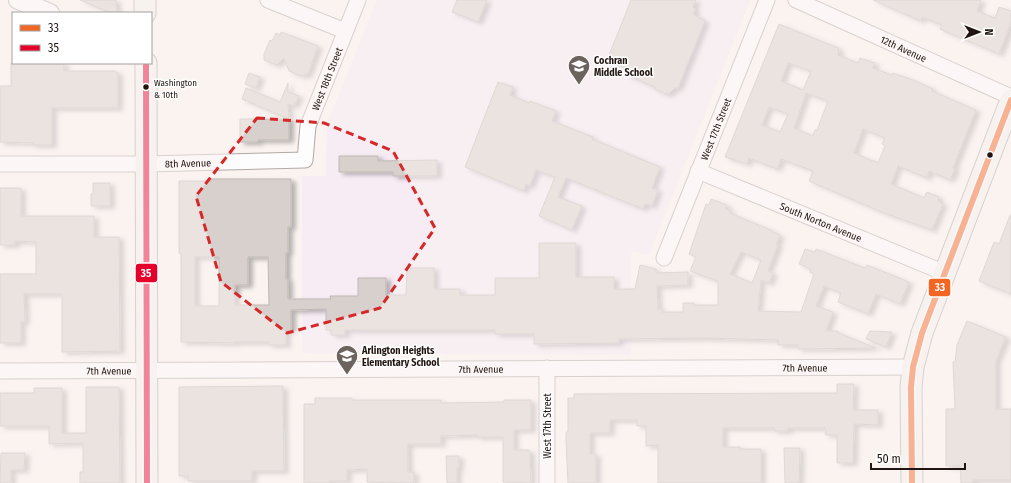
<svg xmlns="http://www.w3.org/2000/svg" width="1011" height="483" font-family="'Fira Sans Condensed',sans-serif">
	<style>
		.education { fill: #f7ebf4 }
		.building { fill: #d8d0cc; stroke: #c0b8b3; fill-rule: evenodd; filter: url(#shadow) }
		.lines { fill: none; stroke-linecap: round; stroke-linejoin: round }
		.minor-casing { stroke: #b1a9a4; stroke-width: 17 }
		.tertiary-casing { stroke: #b1a9a4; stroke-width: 20 }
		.secondary-casing { stroke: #b1a9a4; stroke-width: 23 }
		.minor { stroke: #fefdfd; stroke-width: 15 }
		.tertiary { stroke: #fefdfd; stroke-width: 18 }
		.secondary { stroke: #f4f0ed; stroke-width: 21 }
		.bus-1-casing { stroke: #fff; stroke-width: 9 }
		.bus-2-casing { stroke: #fff; stroke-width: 9 }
		.bus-1 { stroke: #f26522; stroke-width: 6 }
		.bus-2 { stroke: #e4002b; stroke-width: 6 }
		.marked { fill: none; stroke: #d62828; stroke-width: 3; stroke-dasharray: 8 5; stroke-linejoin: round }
		.bus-dot { fill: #201510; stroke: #fff; stroke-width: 1.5 }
		.labels { text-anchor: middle; stroke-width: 3; stroke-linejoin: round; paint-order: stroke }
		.bus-label { font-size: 9px; fill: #201510; stroke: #fff; text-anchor: start }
		.street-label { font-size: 10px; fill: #201510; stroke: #fff }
		.poi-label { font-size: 10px; font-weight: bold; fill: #201510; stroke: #fff; text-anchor: start }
		.line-badge { stroke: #fff; stroke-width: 1.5 }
		.badge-label { font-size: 11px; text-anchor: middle; font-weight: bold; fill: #fff }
	</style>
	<defs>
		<filter id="shadow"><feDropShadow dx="4.5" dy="2.5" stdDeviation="2" flood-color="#0004"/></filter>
	</defs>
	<rect width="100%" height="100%" fill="#faf3f0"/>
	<polygon class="education" points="377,0 750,0 649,255 631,251 631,355 302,353 302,176 326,176 327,124"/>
	<g class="building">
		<polygon points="80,0 116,0 117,13 111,13"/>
		<polygon points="457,0 487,0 478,22 452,12"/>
		<polygon points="631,0 696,0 693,7 695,10 693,14 705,21 678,88 675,88 669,94 666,94 654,89 655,87 627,75 628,69 607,60"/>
		<polygon points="873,0 981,0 977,11 995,18 999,7 1011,11 1011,23 999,54 940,29 942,25 922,17 921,21"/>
		<path d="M779 24 838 48 839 52 838 55 858 63 860 58 875 63 873 68 892 75 893 73 913 80 933 89 932 91 976 110 953 168 955 169 950 180 929 171 927 178 898 166 891 184 924 198 927 192 939 197 938 201 943 204 932 230 884 213 809 181 813 171 781 159 777 169 749 158 747 164 725 157ZM788 63 811 71 803 90 781 81ZM806 93 828 101 817 130H815L813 136 794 128ZM769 107 788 114 780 132 762 125ZM863 129 885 138 882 144 885 146 878 163 854 153Z"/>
		<polygon points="281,32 318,46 308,74 302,76 289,71 284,58 277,65 264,60 264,54 270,40 272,41 276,33 280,35"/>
		<polygon points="11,63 64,63 64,71 114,71 118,73 118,108 52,108 52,145 33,145 33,143 0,142 0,86 11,86"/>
		<polygon points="249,73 260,77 256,88 245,84"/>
		<polygon points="498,82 513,87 510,95 529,103 530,101 556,111 552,121 593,137 592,139 660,167 652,188 658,190 652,206 645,204 643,209 566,178 558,197 582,206 572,230 539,216 555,177 536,170 530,186 526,184 524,191 465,167"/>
		<polygon points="288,83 288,92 299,96 294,106 288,104 289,119 242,99 246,88 280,102"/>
		<polygon points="240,119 289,119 289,140 258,140 258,142 240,142"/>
		<polygon points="339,156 378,156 378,161 437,160 437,176 393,176 393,172 339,172"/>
		<path d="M211 179H291V227H288V253H286V279H288V299H331L330 296H358V278H386V295H406L407 268H434V289H460V295H495V278H539V243H576V277H614V289H635L640 265 656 269V273L688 272V285L657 286 658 309H662V312H683V303H694V305H718V281L690 271 696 257 689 254 706 204 709 205 711 199 727 205 726 209 731 211 730 213 773 231V232L780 235 776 245H778L768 271 773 273 769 283 761 280 758 311 801 312 814 274 810 272 811 269 799 264 805 249 815 252 816 249 865 268 867 265 909 282 900 304 876 294 868 314 838 302 841 293 824 286 816 306 833 312 826 331H838V333L876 348 798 349V345H778V340L705 338 619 339V343L534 344V334H495V330H345V335H331V330H326V309L291 310V331H286V345H269V342H235V343L181 342V253H179V181H211ZM741 252 761 260 752 283 730 274ZM195 257H219V306H195ZM248 257H268L269 305H235V285H248Z"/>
		<polygon points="93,183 110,183 110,206 91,206 91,194 93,194"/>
		<polygon points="0,188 21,188 21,216 94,216 94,237 119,237 120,351 62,352 62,294 24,294 25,322 21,322 21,343 0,343 0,274 36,274 36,242 15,241 15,245 0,245"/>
		<polygon points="1010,215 1011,215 1011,294 979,281 994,242 999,244"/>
		<polygon points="967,321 1006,337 996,361 996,409 1011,409 1011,480 973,480 973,483 961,483 960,466 946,466 946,409 955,409 953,362 955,362 957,345"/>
		<polygon points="870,331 892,332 886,347 866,339"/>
		<polygon points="837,384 854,384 853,410 878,410 878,425 854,424 853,463 837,463 837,435 826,435 825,428 788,428 788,431 774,431 774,428 723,428 723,447 740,447 740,449 761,449 761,483 658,483 658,445 646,446 646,426 637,426 637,420 610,420 610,433 590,433 590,454 596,454 596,483 568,483 566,441 566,433 568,431 568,398 574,398 574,394 837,393"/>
		<polygon points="283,386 284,471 252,471 252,481 188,481 188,476 179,476 179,387"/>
		<polygon points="86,387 119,387 120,483 80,483 80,472 83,472 83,443 49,444 49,426 0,426 0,393 34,393 34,388 62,388 62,433 86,433"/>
		<polygon points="315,398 352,398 352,400 441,400 441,403 504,402 504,400 531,400 531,430 514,430 514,450 529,450 530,452 531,483 503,482 503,437 477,437 477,435 441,436 441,444 408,444 408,472 414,472 414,483 367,482 367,469 347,470 347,481 329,481 329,483 304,483 304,404 315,404"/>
		<polygon points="784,448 800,448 799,483 785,483"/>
		<polygon points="1,453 25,453 24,470 11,470 11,483 0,483"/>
		<polygon points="446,456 459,456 459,468 457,468 457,483 447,483"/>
	</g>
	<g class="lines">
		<g class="minor-casing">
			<g id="minor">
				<polyline points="268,0 345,31"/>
				<path id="s1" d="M796 0 1011 97"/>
				<path id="s2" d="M0 164H146L305 160 308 126 358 0"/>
				<path id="s3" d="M698 171 945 273"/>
				<path id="s4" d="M664 258 767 0"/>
				<polyline points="547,368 547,483"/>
				<path id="s5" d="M0 371 913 367"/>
			</g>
		</g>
		<g class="tertiary-casing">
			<polyline id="tertiary" points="18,0 50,13"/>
		</g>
		<g class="secondary-casing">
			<g id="secondary">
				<polyline points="145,0 145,13"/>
				<polyline points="146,63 147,483"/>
				<polyline points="912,483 911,387 913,367 922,333 1011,100"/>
			</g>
		</g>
		<use href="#minor" class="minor"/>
		<use href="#tertiary" class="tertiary"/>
		<use href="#secondary" class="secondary"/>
		<g class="bus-1-casing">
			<polyline id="bus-1" points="912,483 911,387 913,367 922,333 1011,100"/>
		</g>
		<g class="bus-2-casing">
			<polyline id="bus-2" points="146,63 147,483"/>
		</g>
		<use href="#bus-1" class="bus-1"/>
		<use href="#bus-2" class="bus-2"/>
	</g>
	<path d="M0 0H1011V483H0ZM257 118 324 123 393 151 435 228 380 308 287 333 221 282 196 196Z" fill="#faf3f0" fill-opacity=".55" fill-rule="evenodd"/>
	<path class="marked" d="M257 118 324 123 393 151 435 228 380 308 287 333 221 282 196 196Z"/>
	<defs>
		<g id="school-pin" transform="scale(1.15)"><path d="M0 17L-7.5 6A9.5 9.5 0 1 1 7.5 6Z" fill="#6c635e" stroke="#fff"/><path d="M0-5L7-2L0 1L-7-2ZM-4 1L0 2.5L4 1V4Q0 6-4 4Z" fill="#fff"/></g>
	</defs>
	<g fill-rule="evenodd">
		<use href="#school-pin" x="579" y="66"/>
		<use href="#school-pin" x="347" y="356"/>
	</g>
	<g class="bus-dot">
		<circle cx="146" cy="87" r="3.5"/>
		<circle cx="990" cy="155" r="3.5"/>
	</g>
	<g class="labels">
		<g class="bus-label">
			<text x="154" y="86">Washington<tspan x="154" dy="12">&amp; 10th</tspan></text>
		</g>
		<g class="street-label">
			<text dy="4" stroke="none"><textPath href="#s1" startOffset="118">12th Avenue</textPath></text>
			<text dy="4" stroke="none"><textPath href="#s2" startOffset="390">West 18th Street</textPath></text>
			<text dy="4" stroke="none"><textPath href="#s4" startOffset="139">West 17th Street</textPath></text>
			<text dy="4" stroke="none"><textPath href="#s2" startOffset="188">8th Avenue</textPath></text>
			<text dy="4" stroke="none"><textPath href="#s3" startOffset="133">South Norton Avenue</textPath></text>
			<text dy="4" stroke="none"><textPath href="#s5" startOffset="805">7th Avenue</textPath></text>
			<text dy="4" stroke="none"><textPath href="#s5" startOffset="481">7th Avenue</textPath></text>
			<text dy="4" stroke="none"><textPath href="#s5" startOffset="109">7th Avenue</textPath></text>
			<text transform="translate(547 426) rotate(-90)" y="4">West 17th Street</text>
		</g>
		<g class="poi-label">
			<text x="594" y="64">Cochran<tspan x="594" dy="12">Middle School</tspan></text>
			<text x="362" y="354">Arlington Heights<tspan x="362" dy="12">Elementary School</tspan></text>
		</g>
	</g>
	<g class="line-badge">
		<rect x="135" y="263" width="23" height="20" rx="4" fill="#e4002b"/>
		<rect x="928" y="278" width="23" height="19" rx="4" fill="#f26522"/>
	</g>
	<g class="badge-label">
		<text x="146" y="277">35</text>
		<text x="940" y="291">33</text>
	</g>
	<rect x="12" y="12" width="140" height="52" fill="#ffffff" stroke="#a6a19f"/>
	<rect x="20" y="25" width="20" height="6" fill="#f26522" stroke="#a6a19f"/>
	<text x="48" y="32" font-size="12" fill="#201510">33</text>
	<rect x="20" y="45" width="20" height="6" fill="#e4002b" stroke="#a6a19f"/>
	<text x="48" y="52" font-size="12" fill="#201510">35</text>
	<g transform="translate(979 32) rotate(90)" stroke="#ffffff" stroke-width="3" paint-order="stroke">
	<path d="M0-3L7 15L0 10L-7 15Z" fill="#201510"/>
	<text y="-6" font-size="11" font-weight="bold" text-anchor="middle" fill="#201510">N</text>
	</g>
	<path d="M871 463v6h94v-6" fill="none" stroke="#201510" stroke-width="2"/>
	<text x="877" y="463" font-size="12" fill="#201510" stroke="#ffffff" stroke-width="3" paint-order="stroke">50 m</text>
</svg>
